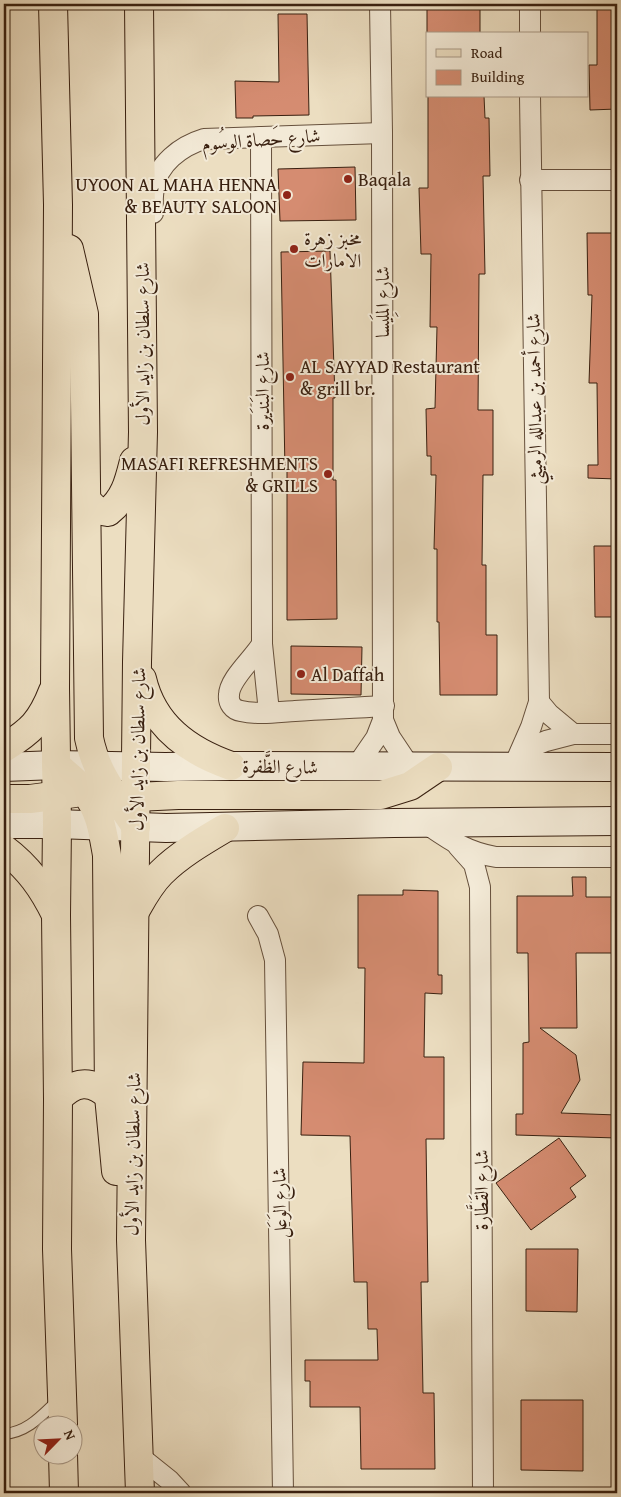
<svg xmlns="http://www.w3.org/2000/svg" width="621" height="1497" font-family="'Gentium Book Plus',Amiri,serif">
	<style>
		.building { fill: #d58c71; stroke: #392010 }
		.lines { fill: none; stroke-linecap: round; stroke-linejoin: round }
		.lane-casing { stroke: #66503c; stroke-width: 12 }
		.street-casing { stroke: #66503c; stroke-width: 22 }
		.secondary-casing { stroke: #392010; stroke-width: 30 }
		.primary-casing { stroke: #392010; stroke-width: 30 }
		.lane { stroke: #f3ead7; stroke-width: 10 }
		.street { stroke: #f3ead7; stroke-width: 20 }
		.secondary { stroke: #f3ead7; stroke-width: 28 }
		.primary { stroke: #ecdec1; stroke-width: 28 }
		.poi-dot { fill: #8f2418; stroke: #f3ead7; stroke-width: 2 }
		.labels { text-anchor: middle; stroke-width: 4; stroke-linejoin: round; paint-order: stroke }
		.street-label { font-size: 19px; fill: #392010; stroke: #f3ead7 }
		.poi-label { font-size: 19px; fill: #392010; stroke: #f3ead7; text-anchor: start }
	</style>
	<rect width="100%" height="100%" fill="#ecdec1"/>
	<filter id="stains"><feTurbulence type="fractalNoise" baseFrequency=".004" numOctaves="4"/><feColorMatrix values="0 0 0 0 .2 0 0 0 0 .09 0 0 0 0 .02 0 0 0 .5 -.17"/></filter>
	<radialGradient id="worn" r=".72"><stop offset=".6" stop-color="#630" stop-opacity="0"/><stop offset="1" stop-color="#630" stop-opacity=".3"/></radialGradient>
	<g class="building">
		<rect x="427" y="4" width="53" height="30"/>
		<polygon points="597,4 617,4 617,109 590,110 589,65 597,65"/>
		<polygon points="278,14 307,14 309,115 253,116 253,118 236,118 235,81 279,82"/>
		<polygon points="428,96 484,96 485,118 489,118 490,176 483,176 485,274 479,274 478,410 493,410 493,475 483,475 482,565 486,565 486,635 497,635 497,695 440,695 439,622 437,622 437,549 434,549 436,475 431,475 431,456 427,456 426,409 435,408 437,327 430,327 431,254 421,254 419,188 428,188"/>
		<polygon points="355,167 356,220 280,221 278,169"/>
		<polygon points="587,233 617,233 617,479 588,478 588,465 598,465 597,383 589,383 592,295 588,295"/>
		<polygon points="330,251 335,398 333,398 333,480 336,480 337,619 287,620 287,471 285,471 281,252"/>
		<polygon points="594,546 617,546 617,617 595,617"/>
		<polygon points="291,646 362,647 361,695 291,694"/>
		<polygon points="572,877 586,877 586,897 617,897 617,953 576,953 577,1028 540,1028 576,1055 580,1080 561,1113 617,1115 617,1138 516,1135 516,1114 523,1114 523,1043 529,1042 528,953 517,953 517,896 573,896"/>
		<polygon points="403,890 438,891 438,975 442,975 442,994 425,993 424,1057 444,1057 444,1139 426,1139 428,1282 421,1282 423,1393 434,1393 435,1469 361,1469 360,1407 310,1407 310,1381 305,1381 305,1360 378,1360 377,1329 368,1329 367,1282 354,1282 350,1136 301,1135 303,1062 364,1063 365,968 358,968 358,895 403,895"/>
		<polygon points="559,1138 586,1176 570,1188 576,1197 531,1230 496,1183"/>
		<polygon points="526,1249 578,1249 577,1312 526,1311"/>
		<polygon points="521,1400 583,1400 583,1471 521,1470"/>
	</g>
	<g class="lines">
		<g class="lane-casing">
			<path id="lane" d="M4 1434C28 1432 42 1415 58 1400"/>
		</g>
		<g class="street-casing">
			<g id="street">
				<polyline points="530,4 530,34"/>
				<polyline points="261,137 262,644 269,712"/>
				<polyline points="530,180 617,180"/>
				<path d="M153 213C153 205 152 197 154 189 157 164 181 146 204 139L382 133"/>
				<path d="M262 644C254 658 229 679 229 695 228 703 233 710 241 711 258 715 278 712 295 711 325 709 354 708 384 706"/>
				<polyline points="539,702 549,714 573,734"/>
				<polyline points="383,720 390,737 410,767"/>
				<polyline points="521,751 546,741 573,734 617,734"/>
				<polyline points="356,767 376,738 383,720 382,133 380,4"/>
				<polyline points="513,768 531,727 539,702 530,96"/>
				<path d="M425 823C450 840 466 852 496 857H617"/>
				<polyline points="458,846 474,864 480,887 483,1493"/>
				<polyline points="258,916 268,934 275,960 283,1493"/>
				<polyline points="139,1456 169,1480 181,1493"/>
			</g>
		</g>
		<g class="secondary-casing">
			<g id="secondary">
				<polyline points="4,767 56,765 165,767 231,766 617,767"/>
				<polyline points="4,824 57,824 166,828 394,823 617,821"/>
			</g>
		</g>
		<g class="primary-casing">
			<g id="primary">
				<polyline points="53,4 58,205 55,688 57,824 56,915 58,1099 57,1249 63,1424"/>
				<polyline points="139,4 143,432 137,662 131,1240 140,1493"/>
				<path d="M69 249 84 314 89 738C96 774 117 798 136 827"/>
				<path d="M87 501 96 510 108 512C125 499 129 481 134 461"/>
				<path d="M142 679C153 726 188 751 231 766"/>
				<path d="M4 748C31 731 41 722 53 691"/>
				<path d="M56 765C66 774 77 782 85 792 100 810 103 833 107 855L109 1096 116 1171"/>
				<polyline points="4,799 30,799 75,793"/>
				<polyline points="119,800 136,797 178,795 381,795 410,786 438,767"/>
				<path d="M4 849C28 867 43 888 56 915"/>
				<path d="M134 913C142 899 149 885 161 873 179 855 203 841 225 828"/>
				<path d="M58 1099C74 1081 91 1079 109 1096"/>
				<polyline points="63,1454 64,1493"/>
			</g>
		</g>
		<use href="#lane" class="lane"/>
		<use href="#street" class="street"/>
		<use href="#secondary" class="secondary"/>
		<use href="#primary" class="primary"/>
	</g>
	<g class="poi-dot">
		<circle cx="348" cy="179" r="5"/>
		<circle cx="287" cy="195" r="5"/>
		<circle cx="294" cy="249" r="5"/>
		<circle cx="290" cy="377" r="5"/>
		<circle cx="328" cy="474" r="5"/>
		<circle cx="301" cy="674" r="5"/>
	</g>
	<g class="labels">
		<g class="street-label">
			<text transform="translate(261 139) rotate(-4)" y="7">شارع حَصاة الوسُوم</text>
			<text transform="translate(382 302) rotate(-90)" y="7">شارع المِلَيسا</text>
			<text transform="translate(142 344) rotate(-90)" y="7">شارع سلطان بن زايد الأول</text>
			<text transform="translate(262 391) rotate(-90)" y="7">شارع البَندَيرة</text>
			<text transform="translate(534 399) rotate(-91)" y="7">شارع أحمد بن عبدالله الرميثي</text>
			<text transform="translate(137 749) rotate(-89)" y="7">شارع سلطان بن زايد الأول</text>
			<text transform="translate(280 766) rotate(1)" y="7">شارع الظَّفرة</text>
			<text transform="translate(132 1154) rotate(-89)" y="7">شارع سلطان بن زايد الأول</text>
			<text transform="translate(481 1190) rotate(-90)" y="7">شارع القَطَّارة</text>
			<text transform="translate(279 1203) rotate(-91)" y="7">شارع الوَعَل</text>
		</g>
		<g class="poi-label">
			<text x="358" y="186">Baqala</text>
			<text x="277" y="191" text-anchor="end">UYOON AL MAHA HENNA<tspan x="277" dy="22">&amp; BEAUTY SALOON</tspan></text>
			<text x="304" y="245">مخبز زهرة<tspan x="304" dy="22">الامارات</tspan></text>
			<text x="300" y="373">AL SAYYAD Restaurant<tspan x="300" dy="22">&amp; grill br.</tspan></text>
			<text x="318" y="470" text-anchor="end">MASAFI REFRESHMENTS<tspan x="318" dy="22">&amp; GRILLS</tspan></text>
			<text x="311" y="681">Al Daffah</text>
		</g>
	</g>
	<rect width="621" height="1497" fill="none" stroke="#ecdec1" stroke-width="20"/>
	<rect x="5" y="5" width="611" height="1487" fill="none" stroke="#392010" stroke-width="2.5"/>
	<rect x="10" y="10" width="601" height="1477" fill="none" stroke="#392010"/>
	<rect x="426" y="32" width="162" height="65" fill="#f3ead7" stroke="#a99987"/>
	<rect x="436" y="49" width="25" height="8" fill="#ecdec1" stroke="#a99987"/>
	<text x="471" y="58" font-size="15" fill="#392010">Road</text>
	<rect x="436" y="70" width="25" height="15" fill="#d58c71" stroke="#a99987"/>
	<text x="471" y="82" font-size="15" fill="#392010">Building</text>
	<g transform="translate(58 1440) rotate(66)"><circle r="24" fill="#f3ead7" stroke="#a99987"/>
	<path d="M0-4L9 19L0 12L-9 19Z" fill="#8f2418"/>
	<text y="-8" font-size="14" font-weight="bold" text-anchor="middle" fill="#392010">N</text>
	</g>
	<rect width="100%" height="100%" filter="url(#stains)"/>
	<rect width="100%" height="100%" fill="url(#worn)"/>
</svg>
